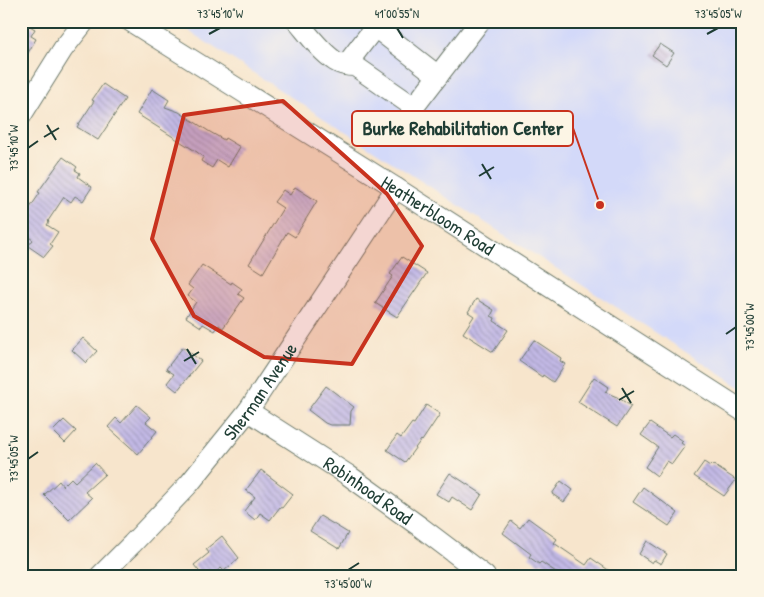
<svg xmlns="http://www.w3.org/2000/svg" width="764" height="597" font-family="'Patrick Hand',sans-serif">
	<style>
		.built { fill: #d3d9f9 }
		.building { fill: url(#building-back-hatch) }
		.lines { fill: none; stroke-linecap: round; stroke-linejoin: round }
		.minor-casing { stroke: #6b7869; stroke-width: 22 }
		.minor { stroke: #fff; stroke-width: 20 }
		.marked { fill: #c8321e; fill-opacity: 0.2; stroke: #c8321e; stroke-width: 4; stroke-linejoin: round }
		.ticks { fill: none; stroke: #1f3d34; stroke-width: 2 }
		.labels { text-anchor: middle; stroke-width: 4; stroke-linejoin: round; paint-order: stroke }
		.street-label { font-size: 19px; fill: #1f3d34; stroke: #fcf5e5 }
		.leader { fill: none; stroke: #c8321e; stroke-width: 2 }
		.callout-dot { fill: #c8321e; stroke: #fcf5e5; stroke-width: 2 }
		.callout { fill: #fcf5e5; stroke: #c8321e; stroke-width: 2 }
		.callout-label { font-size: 20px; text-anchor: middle; font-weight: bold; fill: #1f3d34 }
		.neatline { fill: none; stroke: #1f3d34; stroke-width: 2 }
		.ticks-label { font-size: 12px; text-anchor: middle; fill: #1f3d34 }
	</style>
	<defs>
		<pattern id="building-back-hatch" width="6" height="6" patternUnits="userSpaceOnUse" patternTransform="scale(1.25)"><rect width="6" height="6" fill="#c3b9e6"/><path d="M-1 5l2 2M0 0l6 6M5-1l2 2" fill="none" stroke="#9e98bb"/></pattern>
	</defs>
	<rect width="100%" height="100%" fill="#fcf5e5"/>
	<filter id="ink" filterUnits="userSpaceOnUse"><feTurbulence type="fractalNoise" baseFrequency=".02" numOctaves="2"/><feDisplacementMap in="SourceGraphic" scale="10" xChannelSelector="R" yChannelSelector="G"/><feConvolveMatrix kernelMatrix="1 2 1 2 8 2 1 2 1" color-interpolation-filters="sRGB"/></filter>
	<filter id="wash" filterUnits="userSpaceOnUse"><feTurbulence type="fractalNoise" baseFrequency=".0096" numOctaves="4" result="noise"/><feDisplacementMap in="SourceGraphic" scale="20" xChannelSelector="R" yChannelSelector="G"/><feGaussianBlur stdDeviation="1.12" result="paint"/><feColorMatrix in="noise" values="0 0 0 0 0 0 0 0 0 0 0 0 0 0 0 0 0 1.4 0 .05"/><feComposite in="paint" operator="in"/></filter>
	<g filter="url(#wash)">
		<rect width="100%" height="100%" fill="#f7e5cc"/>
		<polygon class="built" points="173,21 743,21 743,389"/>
		<g id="blocks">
			<g class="building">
				<polygon points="21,21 35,29 31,36 36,39 21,65"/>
				<polygon points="660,44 674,53 666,65 652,55"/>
				<polygon points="103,84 125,99 98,140 77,127 94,101 92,100"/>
				<polygon points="152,89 169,100 165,107 179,112 210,132 224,140 225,138 240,147 228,167 217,160 212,168 201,161 203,157 197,152 137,114"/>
				<polygon points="63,157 77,167 75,170 80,173 78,177 92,187 83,201 75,196 71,202 64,197 48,221 49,222 47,225 58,232 50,244 53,246 44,257 28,246 33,240 21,232 21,221 40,193 38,192"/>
				<polygon points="295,187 317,201 295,237 287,232 263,273 249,264 283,208 274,202 283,190 290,195"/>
				<polygon points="402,257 427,273 397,317 375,303 393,276 390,274"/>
				<polygon points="202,265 231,284 232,282 242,289 238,294 244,298 223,328 219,325 215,331 203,324 201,327 186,317 196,302 188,296 193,289 188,285"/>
				<polygon points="476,299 494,310 491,316 495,318 494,321 508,330 493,352 463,333 474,316 468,312"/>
				<polygon points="83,338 97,351 86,363 72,350"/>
				<polygon points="534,340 561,358 560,361 565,364 553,382 543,375 542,377 519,361"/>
				<polygon points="183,347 201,361 177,391 167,383 174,374 166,369"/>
				<polygon points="594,377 609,387 605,392 617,397 631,406 617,427 578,402"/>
				<polygon points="326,386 354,407 351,411 350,425 330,425 325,423 308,410"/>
				<polygon points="137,405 151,417 146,422 157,431 138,454 108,427 116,418 121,423"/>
				<polygon points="426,405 440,414 422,441 421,440 405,462 387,450 397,435 401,438 412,423 414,424"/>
				<polygon points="64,420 76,431 65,443 53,431"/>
				<polygon points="650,423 670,437 673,434 683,441 681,443 685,446 672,464 667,461 657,476 645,467 658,447 641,435"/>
				<polygon points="704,462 710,466 712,464 736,480 724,496 694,476"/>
				<polygon points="95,463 105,474 85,492 92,498 69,520 44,495 59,481 63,486 71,478 75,482"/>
				<polygon points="261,470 293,494 282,508 280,507 270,520 260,513 255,520 244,511 255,497 246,490"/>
				<polygon points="450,473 482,494 472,510 452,497 449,502 436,494"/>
				<polygon points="561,481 573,490 564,502 552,494"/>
				<polygon points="643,487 678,513 669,526 633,502"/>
				<polygon points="320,516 348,533 339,549 310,531"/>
				<polygon points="528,518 557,539 554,543 586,565 591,558 617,576 562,576 541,562 539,564 529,557 531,554 503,533 511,521 520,528"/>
				<polygon points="222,536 239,558 224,571 221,568 211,576 203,576 194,565 209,553 206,549"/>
				<polygon points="647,541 667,554 661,564 654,560 652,563 639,554"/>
			</g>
		</g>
	</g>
	<g filter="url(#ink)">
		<use href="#blocks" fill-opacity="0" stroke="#6b7869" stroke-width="1"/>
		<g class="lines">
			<g class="minor-casing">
				<g id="minor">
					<path id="s1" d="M130 21 396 188 743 411"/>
					<path d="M297 21C308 34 321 52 335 61 341 65 348 66 355 66L414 107 480 21"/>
					<polyline points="346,65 375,27 438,76"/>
					<polyline points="21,116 63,49 85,21"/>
					<path id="s2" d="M248 411 348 475 419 526 485 576"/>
					<path id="s3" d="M100 576 132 544 189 484 248 411 396 188"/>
				</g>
			</g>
			<use href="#minor" class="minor"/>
		</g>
	</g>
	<path class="marked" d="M283 101 387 194 422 246 352 364 264 357 194 316 152 239 184 115Z"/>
	<path class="ticks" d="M397 28 403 38M209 34 220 28M707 34 718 28M47 125 56 140M44 137 59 128M28 148 38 141M482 164 491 179M479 176 494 167M726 334 736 327M187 349 196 364M184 361 199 352M622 388 631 403M619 400 634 391M28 459 38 452M348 570 359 563"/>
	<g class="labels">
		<g class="street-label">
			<text dy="7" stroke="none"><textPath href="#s1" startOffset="364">Heatherbloom Road</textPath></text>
			<text dy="7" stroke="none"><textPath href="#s3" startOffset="245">Sherman Avenue</textPath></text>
			<text dy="7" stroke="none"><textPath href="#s2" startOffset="144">Robinhood Road</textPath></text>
		</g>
	</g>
	<path class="leader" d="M600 205L573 128"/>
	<circle class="callout-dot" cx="600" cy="205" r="5"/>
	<rect class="callout" x="352" y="111" width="221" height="35" rx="5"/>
	<g class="callout-label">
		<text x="463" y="135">Burke Rehabilitation Center</text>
	</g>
	<rect width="764" height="597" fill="none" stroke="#fcf5e5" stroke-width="55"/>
	<rect x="28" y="28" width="708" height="542" class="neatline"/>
	<g class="ticks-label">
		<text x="220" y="18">73°45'10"W</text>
		<text x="397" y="18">41°00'55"N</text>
		<text x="718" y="18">73°45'05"W</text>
		<text transform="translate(14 148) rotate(-90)" y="4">73°45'10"W</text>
		<text transform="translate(750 327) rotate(-90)" y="4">73°45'00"W</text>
		<text transform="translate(14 459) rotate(-90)" y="4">73°45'05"W</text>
		<text x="348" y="588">73°45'00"W</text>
	</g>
</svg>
